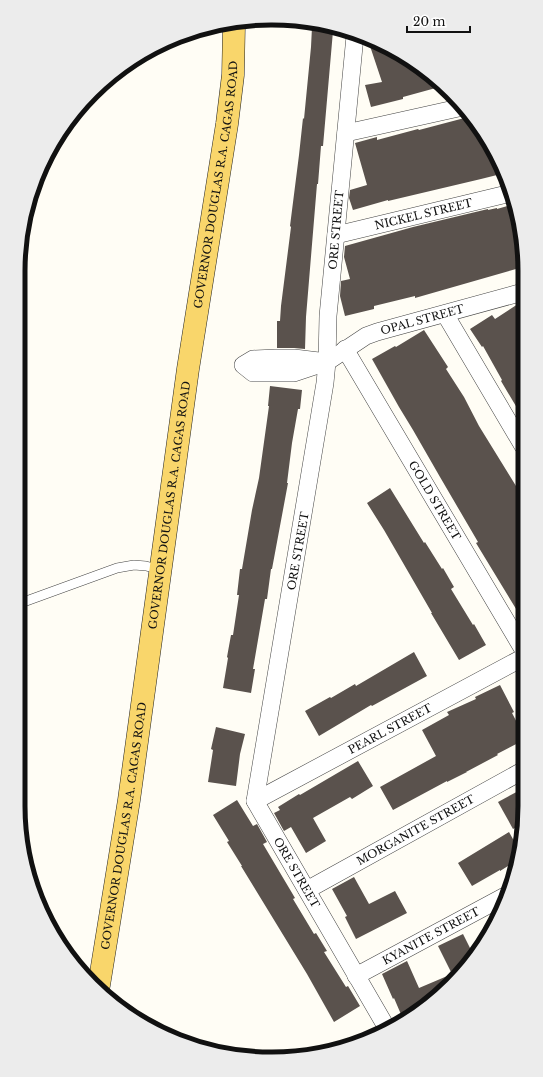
<svg xmlns="http://www.w3.org/2000/svg" width="543" height="1077" font-family="'Libre Baskerville',serif">
	<style>
		.building { fill: #5a524d }
		.lines { fill: none; stroke-linecap: round; stroke-linejoin: round }
		.service-casing { stroke: #444; stroke-width: 10 }
		.minor-casing { stroke: #444; stroke-width: 18 }
		.primary-casing { stroke: #222; stroke-width: 23 }
		.service { stroke: #fff; stroke-width: 9 }
		.minor { stroke: #fff; stroke-width: 17 }
		.primary { stroke: #f9d66b; stroke-width: 22 }
		.labels { text-anchor: middle; stroke-width: 4; stroke-linejoin: round; paint-order: stroke }
		.street-label { font-size: 11px; fill: #111; stroke: #fff }
		.rim { fill: none; stroke: #111; stroke-width: 5 }
	</style>
	<rect width="100%" height="100%" fill="#fffdf5"/>
	<g class="building">
		<polygon points="312,27 323,28 333,31 323,146 321,146 318,184 317,184 306,317 305,349 294,348 277,348 277,321 280,321 281,306 291,227 290,226 299,155 303,118 304,119 311,47"/>
		<polygon points="368,40 383,44 438,81 443,86 403,97 403,99 371,107 365,85 382,82"/>
		<polygon points="472,116 504,172 497,173 497,175 481,179 388,201 388,200 353,210 349,198 350,190 367,185 355,143 377,137 377,140 418,129 419,130"/>
		<polygon points="514,204 523,238 523,267 415,298 415,296 374,306 374,309 345,316 340,296 341,281 350,279 344,257 345,246 413,227 488,209 488,210 497,208 497,209"/>
		<polygon points="523,302 523,418 501,381 502,380 483,346 482,347 470,329 492,315 495,319 518,304"/>
		<polygon points="424,330 448,367 446,369 464,397 479,426 524,499 524,622 476,543 478,542 440,477 413,430 399,407 372,359 395,346 396,347"/>
		<polygon points="270,386 302,390 300,409 298,409 292,443 287,483 288,483 272,569 271,569 267,599 265,599 253,669 255,669 251,693 223,688 228,658 227,657 231,635 233,635 239,595 237,595 240,569 242,569 252,510 259,478 269,406 268,406"/>
		<polygon points="390,488 424,543 425,542 442,569 443,568 454,587 451,589 473,625 474,624 486,645 459,660 431,613 432,613 384,530 367,503"/>
		<polygon points="414,652 427,676 372,706 371,705 319,736 305,711 330,697 331,698 355,684 356,686"/>
		<polygon points="500,685 514,712 512,713 524,736 524,740 497,754 498,755 466,772 467,772 447,782 447,781 393,810 380,787 436,756 422,730 449,715 447,712 476,699 475,697"/>
		<polygon points="216,727 245,734 240,754 236,786 208,782 213,750 211,749"/>
		<polygon points="358,761 373,786 352,799 350,797 313,818 326,841 306,853 291,827 284,831 274,813 280,810 278,807 299,794 300,795"/>
		<polygon points="524,788 524,823 513,829 498,802"/>
		<polygon points="237,800 253,826 257,824 267,842 263,844 295,898 293,899 314,934 316,933 327,951 324,952 346,987 348,986 360,1006 334,1022 307,974 241,866 242,866 227,842 229,841 213,815"/>
		<polygon points="509,832 518,848 513,863 500,871 500,870 472,886 458,863"/>
		<polygon points="354,877 369,904 395,891 407,913 356,939 345,917 347,916 332,889"/>
		<polygon points="463,934 473,954 461,970 454,973 456,977 451,985 403,1019 394,998 393,999 382,974 407,961 419,988 452,974 438,946"/>
	</g>
	<g class="lines">
		<g class="service-casing">
			<polyline id="service" points="18,604 117,568 134,565 146,566 161,570"/>
		</g>
		<g class="minor-casing">
			<g id="minor">
				<path id="s1" d="M355 36 328 316 327 362 325 383 255 801 388 1030"/>
				<polyline points="346,133 463,107"/>
				<path id="s2" d="M336 235 511 193"/>
				<polyline points="445,314 523,446"/>
				<path id="s3" d="M345 349 524 651"/>
				<path id="s4" d="M327 362 294 358H276L253 359 243 365 253 373H294L327 362 366 336 377 332 523 292"/>
				<path id="s5" d="M255 801 524 657"/>
				<path id="s6" d="M307 890 524 770"/>
				<path id="s7" d="M356 976 505 896"/>
			</g>
		</g>
		<g class="primary-casing">
			<g id="primary">
				<path id="s8" d="M99 985 129 800 188 369 227 124 233 75 234 26"/>
			</g>
		</g>
		<use href="#service" class="service"/>
		<use href="#minor" class="minor"/>
		<use href="#primary" class="primary"/>
	</g>
	<g class="labels">
		<g class="street-label">
			<text dy="4" stroke="none"><textPath href="#s8" startOffset="809">GOVERNOR DOUGLAS R.A. CAGAS ROAD</textPath></text>
			<text dy="4" stroke="none"><textPath href="#s2" startOffset="90">NICKEL STREET</textPath></text>
			<text transform="translate(336 230) rotate(-85)" y="4">ORE STREET</text>
			<text dy="4" stroke="none"><textPath href="#s4" startOffset="280">OPAL STREET</textPath></text>
			<text dy="4" stroke="none"><textPath href="#s3" startOffset="176">GOLD STREET</textPath></text>
			<text dy="4" stroke="none"><textPath href="#s8" startOffset="485">GOVERNOR DOUGLAS R.A. CAGAS ROAD</textPath></text>
			<text transform="translate(298 551) rotate(-80)" y="4">ORE STREET</text>
			<text dy="4" stroke="none"><textPath href="#s5" startOffset="153">PEARL STREET</textPath></text>
			<text dy="4" stroke="none"><textPath href="#s8" startOffset="161">GOVERNOR DOUGLAS R.A. CAGAS ROAD</textPath></text>
			<text dy="4" stroke="none"><textPath href="#s6" startOffset="124">MORGANITE STREET</textPath></text>
			<text dy="4" stroke="none"><textPath href="#s1" startOffset="855">ORE STREET</textPath></text>
			<text dy="4" stroke="none"><textPath href="#s7" startOffset="85">KYANITE STREET</textPath></text>
		</g>
	</g>
	<path d="M0 0H543V1077H0ZM271 25H272A246 246 0 0 1 518 271V806A246 246 0 0 1 272 1052H271A246 246 0 0 1 25 806V271A246 246 0 0 1 271 25Z" fill="#ececec" fill-rule="evenodd"/>
	<path class="rim" d="M271 25H272A246 246 0 0 1 518 271V806A246 246 0 0 1 272 1052H271A246 246 0 0 1 25 806V271A246 246 0 0 1 271 25Z"/>
	<path d="M407 26v6h63v-6" fill="none" stroke="#111111" stroke-width="2"/>
	<text x="413" y="26" font-size="12" fill="#111111" stroke="#ffffff" stroke-width="3" paint-order="stroke">20 m</text>
</svg>
